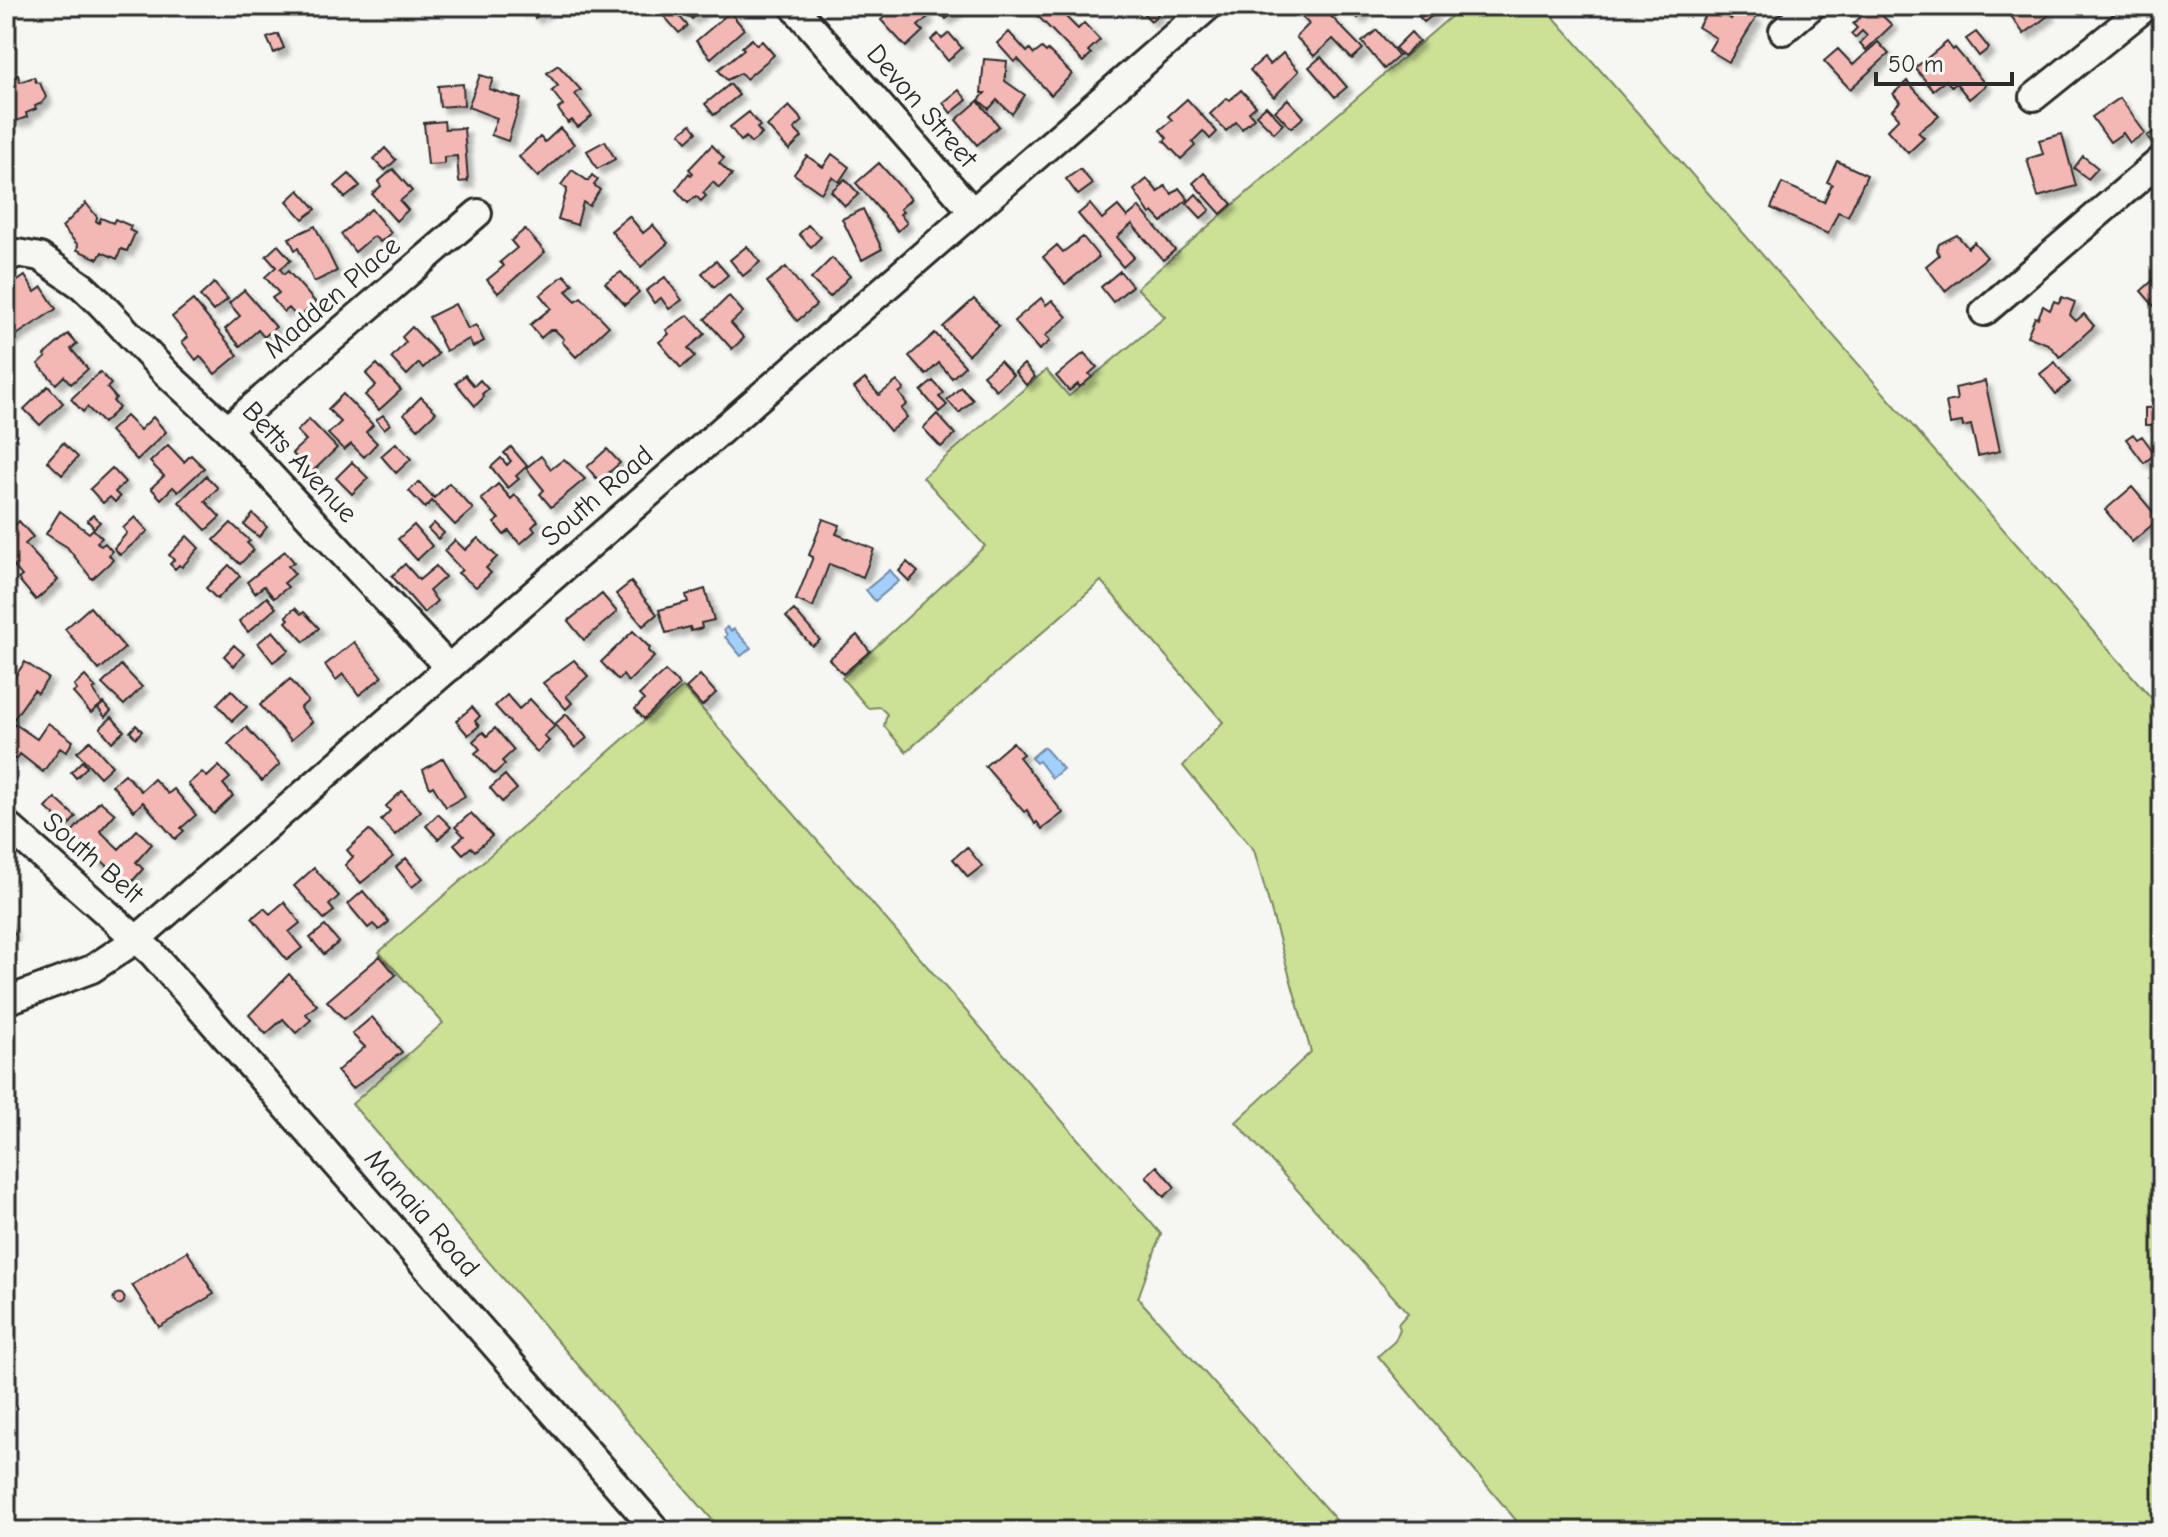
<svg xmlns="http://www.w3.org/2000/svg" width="2168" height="1537" font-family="'Comic Neue',sans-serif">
<defs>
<filter id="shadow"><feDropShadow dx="5.5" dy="5.5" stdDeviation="2" flood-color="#0004"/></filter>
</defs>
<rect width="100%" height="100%" fill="#f6f6f2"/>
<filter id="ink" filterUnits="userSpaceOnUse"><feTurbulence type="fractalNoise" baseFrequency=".0125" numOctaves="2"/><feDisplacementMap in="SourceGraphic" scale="16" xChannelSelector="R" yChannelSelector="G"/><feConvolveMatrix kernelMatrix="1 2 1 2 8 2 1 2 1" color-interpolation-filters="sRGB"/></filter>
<g filter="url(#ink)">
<!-- green -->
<path fill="#cae196" stroke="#7a8660" stroke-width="2" d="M1463 6H1544L2162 710V1531H1525L1378 1356 1395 1341 1400 1329 1398 1324 1408 1313 1236 1122 1311 1052 1254 850 1183 766 1223 722 1101 581 906 752 884 726 887 714 880 707 868 708 842 678 985 546 923 477 1046 370 1069 396 1165 317 1137 288Z
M683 687 1161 1234 1138 1298 1346 1531H722L352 1104 443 1023 379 952Z"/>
<!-- water -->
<path fill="#a2cffd" stroke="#728da9" stroke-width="2" d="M890 570 899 581 875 601 866 590Z
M727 627 731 631 734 629 751 648 741 656 725 637 727 635 724 630Z
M1044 747 1063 769 1052 778 1039 761 1036 763 1031 758Z"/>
<!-- building -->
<path fill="#f4b8b4" stroke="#2b2b2b" stroke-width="2" filter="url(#shadow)" d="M518 6H551L535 18 527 7 522 11Z
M670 6 688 26 679 33 661 13Z
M680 6H706L692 19Z
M897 6H919L928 17 918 26 923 31 906 47 881 20Z
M936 6H961L946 19Z
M1028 6H1055L1078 29 1084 23 1100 40 1088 51 1091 54 1083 62Z
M1301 6H1321L1363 49 1352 59 1333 39 1314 56 1296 37 1309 24 1296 11Z
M1348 6H1371L1358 18Z
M1410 6H1427L1434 14 1424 22Z
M1711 6 1731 19 1738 7 1756 18 1729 62 1709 50 1716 38 1698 27Z
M1872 6 1892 25 1866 50 1860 43 1867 36 1862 31 1855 38 1851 34 1857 28 1853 24Z
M2004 6H2043L2049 15 2024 34Z
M1150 7 1158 14 1151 21 1144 14Z
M730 12 744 29 711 58 696 41Z
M1377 30 1399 56 1384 69 1362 42Z
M1009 32 1027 52 1030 49 1034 54 1042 48 1046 52 1048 50 1072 74 1051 95 1018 59 1014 62 997 43Z
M1411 32 1419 41 1403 56 1395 48Z
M1976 32 1989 48 1979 56 1966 39Z
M949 33 962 48 948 61 931 40 938 34 942 39Z
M278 34 284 48 274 53 267 38Z
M752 39 757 45 762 41 774 55 746 79 741 73 727 80 718 70 744 49 742 47Z
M1878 42 1889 54 1850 89 1824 61 1838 49 1853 65Z
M1947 42 1953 50 1955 48 1986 85 1969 99 1956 83 1952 87 1946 80 1933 90 1915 68Z
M1283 53 1299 71 1274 97 1250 70 1264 58 1270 65Z
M1321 57 1347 87 1335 97 1309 67Z
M984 59 1007 61 1005 81 1025 95 1012 114 997 100 989 109 979 100 985 93H981Z
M2162 62V82H2161L2152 70Z
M558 65 581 90 575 94 592 116 578 127 572 120 568 123 558 109 563 105 552 91 558 86 547 73Z
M18 75 20 82 34 77 36 82 40 83 46 97 42 103 35 106 36 109 26 113 27 117 16 121 14 117 6 120V79Z
M480 75 493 79 489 89 521 99 508 141 491 135 497 118 468 107Z
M1907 81 1939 116 1918 132 1924 138 1908 153 1887 130 1899 118 1892 110 1900 102 1893 94Z
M463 84 464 105 440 107 438 86Z
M730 84 739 95 714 115 705 104Z
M959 90 967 100 951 113 943 103Z
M1241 90 1256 106 1249 112 1254 118 1242 129 1236 122 1226 131 1210 114 1227 98 1230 100Z
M2120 98 2145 133 2130 143 2123 133 2110 142 2092 117Z
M1187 99 1217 132 1210 139 1203 131 1192 142 1195 146 1181 159 1164 141 1167 138 1160 130 1172 120 1168 116Z
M1288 99 1304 117 1291 128 1275 111Z
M978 101 999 126 977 145 956 120Z
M789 106 803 121 794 129 802 137 789 150 767 126Z
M1266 106 1283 124 1274 133 1256 115Z
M749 112 760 126 757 128 762 134 751 143 746 137 741 141 730 127Z
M444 121 445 129 464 128 468 181 459 182 457 156 444 157V164L428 165 424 123Z
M691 124 697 132 687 141 680 133Z
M2162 127V144L2155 148 2147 136Z
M560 128 574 144 538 177 519 157 540 137 545 142Z
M2062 134 2076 186 2038 197 2027 159 2043 154 2039 140Z
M605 141 615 159 597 169 587 151Z
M712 145 724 158 719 163 732 175 719 188 713 182 703 193 706 196 701 201 696 196 688 203 676 190 689 173 691 175 693 173 689 169Z
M385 148 396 160 385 170 374 159Z
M832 154 849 167 839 182 832 177 821 193 794 174 807 156 823 167Z
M2083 156 2098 168 2088 179 2074 168Z
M1837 161 1867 175 1848 216 1838 212 1828 234 1771 208 1782 183 1824 202 1832 184 1827 182Z
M879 163 911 199 900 209 903 212 900 214 907 223 898 231 856 183Z
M393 169 412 191 400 201 408 210 396 221 372 194 381 186 378 182Z
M1080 169 1093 184 1078 195 1066 179Z
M572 170 588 181 592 175 598 180 594 185 600 190 589 206 583 202 577 225 558 219 567 189 561 185Z
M1204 173 1232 204 1221 214 1193 183Z
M349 174 360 186 345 198 335 186Z
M845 179 859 194 845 206 831 191Z
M1147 179 1158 192 1165 186 1172 194 1179 188 1188 199 1162 222 1153 212 1150 214 1134 190Z
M299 190 316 209 303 219 287 201Z
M1196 194 1210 210 1201 218 1187 203Z
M86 203 97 217 96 221 99 223 101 218 113 223 115 219 131 226 129 230 135 233 127 251 121 249 117 259 102 252 98 259 77 250 78 245 62 227Z
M1090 204 1102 219 1118 206 1127 217 1139 207 1175 250 1163 260 1132 224 1117 237 1134 257 1123 267 1078 214Z
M371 209 391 233 380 242 374 236 355 252 341 234Z
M863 209 882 249 862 260 842 219Z
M629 216 643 233 653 225 668 243 641 267 611 231Z
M808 225 821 237 811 247 799 234Z
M2162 225V250L2159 251 2153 228Z
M315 226 337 271 314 282 298 248 295 250 289 238Z
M525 229 545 252 498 293 487 280 504 266 500 262 517 248 511 241Z
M1957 235 1968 248 1974 242 1987 257 1945 291 1926 266 1939 255 1937 250 1939 244Z
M1083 237 1099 257 1065 284 1043 257 1057 245 1063 252Z
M278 245 291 260 280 269 284 274 288 271 316 303 298 318 289 308 284 312 272 298 279 293 265 277 276 267 266 256Z
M747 246 760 262 743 276 730 260Z
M832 258 850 276 830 297 811 279Z
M716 261 728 275 714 287 702 273Z
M786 267 816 305 797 321 767 282Z
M1120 271 1132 286 1113 302 1101 287Z
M621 272 639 292 625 305 605 283Z
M2162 272V300L2154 306 2141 291Z
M564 275 573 284 566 291 576 301 581 297 609 326 576 357 562 342 564 339 555 330H550L541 338 530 325 551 308 540 295Z
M25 276 35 292 42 287 56 309 6 342V311L14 305 6 289Z
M665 277 682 300 669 309 661 298 654 303 646 291Z
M214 283 228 299 213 311 200 296Z
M244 290 276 327 264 337 258 330 240 346 225 329 240 316 229 303Z
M729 296 743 312 731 323 744 338 732 349 705 319Z
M2062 297 2075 302 2070 315 2076 321 2084 314 2094 326 2060 357 2048 344 2027 336 2035 317 2038 318 2043 306 2050 310 2054 301 2059 303Z
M1041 298 1046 305 1052 300 1067 317 1045 336 1050 341 1039 350 1014 321Z
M974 299 999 326 968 355 943 327Z
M193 300 238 355 215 374 200 356 196 360 182 342 188 337 172 317Z
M455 304 468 329 476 325 484 341 473 347 469 339 446 351 429 317Z
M688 315 705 334 688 348 695 356 681 368 659 342 669 334 666 330Z
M412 327 438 354 423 368 419 363 407 375 391 358 406 342 402 337Z
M935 333 965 366 952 378 939 363 926 375 909 356Z
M68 334 77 344 71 349 88 369 71 384 64 376 56 384 38 364 46 357 44 355Z
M1084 353 1097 367 1089 374 1092 377 1080 387 1078 384 1069 391 1056 376Z
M1000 361 1013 375 996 390 983 375Z
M2055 362 2070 382 2056 394 2040 374Z
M377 364 401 390 379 410 365 395 376 385 366 374Z
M1024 364 1035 377 1026 385 1015 372Z
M100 372 111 384 107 388 116 398 113 401 119 408 103 423 87 407 83 412 71 399Z
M465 375 474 386 480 380 488 389 482 394 484 397 475 406 456 383Z
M865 379 879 395 897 381 904 389 899 393 907 404 901 409 907 417 890 431 854 388Z
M933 381 944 393 939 397 947 405 939 412 921 391Z
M1985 381 2000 451 1978 456 1971 425 1963 427 1962 422 1950 424 1946 402 1957 400 1955 388Z
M48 386 63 403 40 425 24 409Z
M961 387 973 400 959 413 947 400Z
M343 394 373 425 366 432 377 443 364 457 351 444 344 450 328 434 341 422 328 409Z
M421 397 436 412 418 429 404 414Z
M2162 407V425H2145V408Z
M937 414 955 434 941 447 923 428Z
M383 415 390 424 384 429 376 420Z
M126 416 140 430 153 417 166 432 137 460 110 431Z
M309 419 337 448 311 473 292 453 306 440 297 431Z
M2133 434 2137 439 2142 436 2155 454 2144 463 2126 439Z
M63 443 78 457 62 475 47 461Z
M396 443 411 459 396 473 381 456Z
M168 445 184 462 191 455 204 468 178 492 173 487 161 499 151 488 164 476 150 462Z
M511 447 527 466 516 476 519 479 508 488 491 467 501 458 507 465 511 461 504 453Z
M607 449 620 463 599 481 587 467Z
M541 456 551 469 564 459 585 479 551 507 540 494 544 490 526 468Z
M352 462 368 478 352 494 336 478Z
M112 468 125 482 115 492 120 497 115 502 110 497 103 503 90 489Z
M206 476 218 488 205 501 220 517 206 530 179 502Z
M419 482 434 498 449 483 473 509 455 525 432 501 425 508 409 491Z
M498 484 511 499 515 495 538 521 532 527 535 531 520 544 509 531 504 535 494 523 499 519 481 499Z
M2132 487 2159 519 2132 542 2105 510Z
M60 511 89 533 93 529 102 538 97 542 101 546 105 543 112 551 109 555 113 560 92 579 67 547 46 534Z
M253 514 267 527 259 537 244 525Z
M93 515 100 522 94 528 87 520Z
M135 517 148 531 120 555 114 548 127 533 123 528Z
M823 519 840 525 836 534 874 549 863 577 829 564 813 607 796 600 813 557 809 555Z
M19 521 33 537 25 544 58 580 36 600 18 579 22 576 6 557V533Z
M231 523 250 541 247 543 254 550 240 564 214 540Z
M434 523 444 533 438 539 428 529Z
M414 525 432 546 417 560 398 539Z
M187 536 199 548 182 567 179 565 175 569 170 564 174 560 169 555Z
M478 538 497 557 486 568 491 573 476 587 458 573 462 570 444 551 455 540 465 550Z
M285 551 294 562 288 566 295 574 284 583 288 587 274 598 264 586 255 593 247 582Z
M907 562 918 572 909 581 899 571Z
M405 564 419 580 436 566 445 577 429 591 437 601 424 613 392 576Z
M229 565 240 576 217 599 206 588Z
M631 582 657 614 643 626 616 594Z
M705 589 714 620 701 623 702 628 691 631 690 627 666 633 659 610 688 602 686 595Z
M602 594 617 612 584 640 568 621Z
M267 597 276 608 248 632 239 621Z
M90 607 125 648 99 670 65 629Z
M295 608 301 614 304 612 319 628 304 642 286 622 289 619 286 616Z
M794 610 820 640 812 646 786 617Z
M273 631 289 650 273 662 258 643Z
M633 631 650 648 648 651 654 657 628 682 623 675 618 680 601 662Z
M857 635 870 651 843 674 829 659Z
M354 642 382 677 359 695 343 674 336 680 325 665Z
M234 645 244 654 234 666 224 656Z
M574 660 588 676 566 696 572 703 566 709 543 683Z
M25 662 48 678 38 693 34 690 6 730V684L9 685Z
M121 665 142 687 124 705 102 684Z
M665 671 680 685 644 719 635 709 644 700 639 695Z
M700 675 716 693 702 706 686 688Z
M85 676 96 688 93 690 102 704 91 713 73 693 77 690 74 686Z
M290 679 308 701 300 708 312 722 291 740 260 705Z
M231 690 247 707 232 721 217 704Z
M507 695 519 709 530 699 555 726 544 736 549 741 537 752 495 706Z
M104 703 111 711 105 717 98 708Z
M472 707 480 716 475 721 479 726 468 735 456 721Z
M566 714 587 738 575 748 555 724Z
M112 717 124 731 112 742 100 728Z
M48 723 73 741 66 752 60 748 43 772 20 754 16 760 6 753V736L15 724 37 739Z
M136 725 142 731 136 738 130 732Z
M246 727 280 764 262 781 228 744Z
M495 728 514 750 502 761 505 764 494 774 475 753 480 749 473 741 483 732 487 736Z
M90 741 112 766 100 777 77 752Z
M1013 742 1023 754 1019 757 1063 813 1042 829 1037 822 1035 824 1027 810 1024 812 985 766Z
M443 758 465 796 446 807 433 786 430 788 423 770Z
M82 761 87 767 76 778 71 772Z
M219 766 230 778 223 784 233 796 214 814 188 784 202 772 207 777Z
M125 774 141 791 154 779 168 794 174 789 196 815 181 828 184 831 175 839 143 802 134 811 112 785Z
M505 775 517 789 502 802 490 788Z
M402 791 421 811 395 835 381 820 390 811 386 806Z
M55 798 76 817 67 827 46 808Z
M100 801 115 814 100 831 119 849 137 830 152 844 136 862 143 869 129 885 102 861 100 864 93 857 95 855 71 833Z
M471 813 492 836 475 851 471 847 463 854 454 844 464 836 455 827Z
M438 814 451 827 438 839 426 826Z
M369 830 393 857 361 883 345 865 353 857 347 850Z
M967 847 982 866 968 877 953 859Z
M406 858 423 878 412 887 396 867Z
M314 868 339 896 329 905 334 911 324 919 294 886Z
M363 891 389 922 379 930 373 924 368 928 348 904Z
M284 902 300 923 289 932 302 948 287 960 252 918 264 908 270 914Z
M6 917 14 934 6 939Z
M325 926 339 942 324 954 310 938Z
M380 956 396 975 344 1019 327 1001Z
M289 974 317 1005 306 1014 311 1020 296 1033 283 1019 266 1034 249 1015Z
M372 1017 402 1052 352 1089 337 1071 365 1047 352 1034Z
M1157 1166 1175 1187 1164 1197 1146 1176Z
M187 1251 214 1294 159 1327 132 1285Z
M113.5 1299a5.5 5.5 0 1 1 11 0a5.5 5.5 0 1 1-11 0Z"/>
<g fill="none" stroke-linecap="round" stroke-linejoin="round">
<!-- minor casing -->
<g stroke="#2b2b2b" stroke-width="32">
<path id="minor" d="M793 6 972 211
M1783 31 1812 6
M2034 97 2147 6
M6 259 17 253 40 257 82 286 100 303 166 373 227 429 449 668
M1984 312 2162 159
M227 429 478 213
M6 824 152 953 657 1531
M6 1001 92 969 137 939 1209 6"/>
</g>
<!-- minor -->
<use href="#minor" stroke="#f6f6f2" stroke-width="26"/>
</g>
</g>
<g text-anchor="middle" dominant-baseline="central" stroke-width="7" stroke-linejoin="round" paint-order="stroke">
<!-- street labels -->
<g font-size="28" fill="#2b2b2b" stroke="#f6f6f2">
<text transform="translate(922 106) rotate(49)">Devon Street</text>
<text transform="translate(332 297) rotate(-41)">Madden Place</text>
<text transform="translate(300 462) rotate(47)">Betts Avenue</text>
<text transform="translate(597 496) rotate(-41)">South Road</text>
<text transform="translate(93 858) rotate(41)">South Belt</text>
<text transform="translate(422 1213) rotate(49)">Manaia Road</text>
</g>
</g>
<!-- margin -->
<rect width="2168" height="1537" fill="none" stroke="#f6f6f2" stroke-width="32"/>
<rect x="16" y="16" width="2136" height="1505" fill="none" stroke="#2b2b2b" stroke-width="3" filter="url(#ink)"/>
<!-- scale -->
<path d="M1876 72v12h136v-12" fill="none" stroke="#2b2b2b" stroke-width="4"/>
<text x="1888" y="72" font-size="24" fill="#2b2b2b" stroke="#f6f6f2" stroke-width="6" paint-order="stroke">50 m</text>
</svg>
